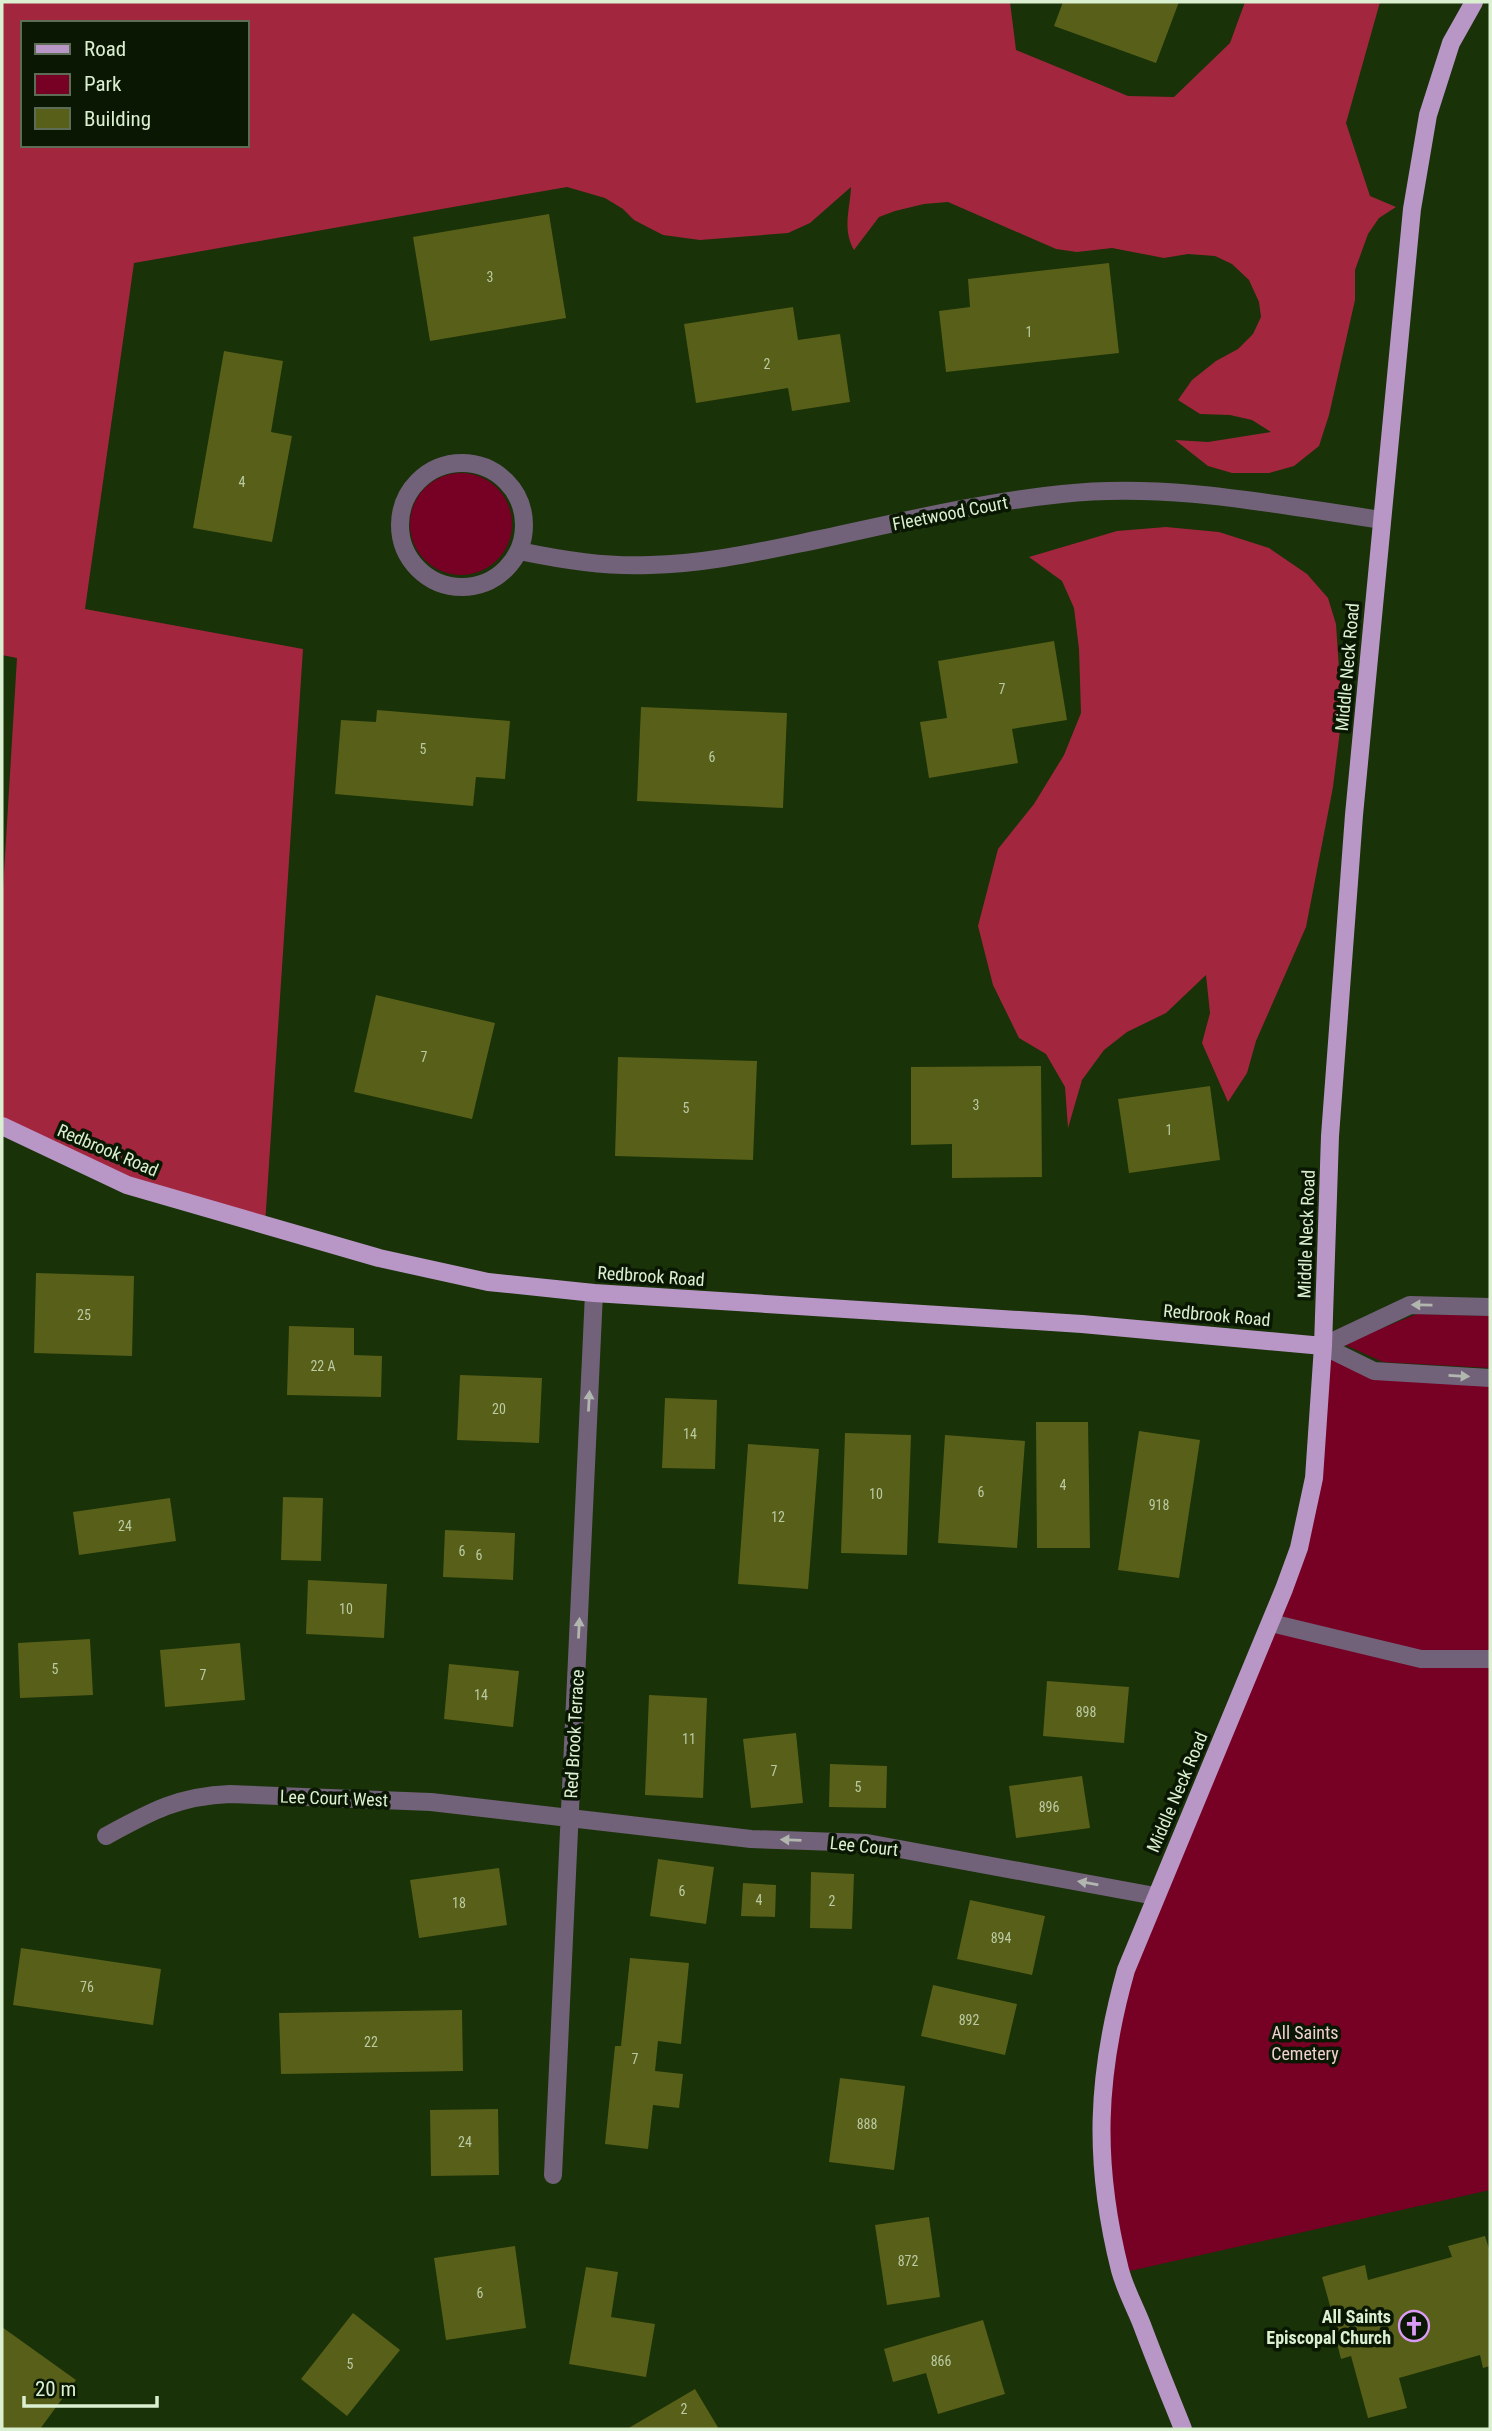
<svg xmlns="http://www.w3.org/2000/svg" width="1492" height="2431" font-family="'Roboto Condensed',sans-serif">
<rect width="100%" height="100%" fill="#193207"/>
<!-- green -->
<path fill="#770124" d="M410 524a51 51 0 1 1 102 0a51 51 0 1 1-102 0Z
M1417 1314 1490 1316V1368L1383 1362 1343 1344Z
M1321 1349 1373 1373 1490 1381V2190L1121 2273 1106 2108 1116 2043 1130 1980 1276 1625 1311 1478Z"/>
<!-- forest -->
<path fill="#a3263f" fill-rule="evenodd" d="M2 2H1010L1016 50 1128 96 1174 97 1230 43 1245 2H1380L1346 123 1370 196 1396 207 1379 218 1368 234 1355 270V300L1329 415 1319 446 1294 466 1269 473H1232L1208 466 1175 440 1208 442 1271 432 1252 420 1230 415 1200 414 1178 400 1192 380 1216 361 1238 349 1253 334 1261 317 1259 302 1249 280 1232 264 1215 256 1188 254 1164 258 1112 248 1077 252 1056 249 948 202 924 204 895 211 879 217 854 250C842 229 850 210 851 187L810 223 788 233 700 240 663 235 634 220 623 209 605 198 567 187 134 263 85 609 303 649 265 1225 127 1185 2 1126V906L17 658 2 655ZM23 23H247V145H23Z
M1166 527 1219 532 1269 548 1307 574 1328 598 1336 624 1342 714 1333 787 1306 927 1256 1041 1247 1073 1228 1102 1202 1043 1210 1013 1206 975 1166 1013 1127 1032 1104 1050 1082 1080 1068 1128 1065 1087 1046 1054 1019 1038 993 985 978 926 998 849 1034 804 1064 755 1081 713 1079 649 1074 608 1062 581 1029 557 1117 531Z"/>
<!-- building -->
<path fill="#585f19" d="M1063 2H1179L1156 63 1054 26Z
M549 214 566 318 430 341 413 237Z
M1109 263 1119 353 946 372 939 311 970 307 968 279Z
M793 307 798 340 840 334 850 402 792 411 788 388 696 403 684 324Z
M224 351 283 361 271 432 292 436 272 542 193 528Z
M1054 641 1067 720 1012 729 1018 763 929 778 920 722 947 718 938 661Z
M641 707 787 713 783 808 637 801Z
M377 710 510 721 505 779 476 777 473 806 335 794 341 720 376 722Z
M376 995 495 1023 472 1119 354 1092Z
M618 1057 757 1061 753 1160 615 1156Z
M1041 1066 1042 1177 952 1178V1144L911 1145V1067Z
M1210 1086 1220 1160 1129 1173 1118 1099Z
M36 1273 134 1276 132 1356 34 1353Z
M289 1326 354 1328V1355L382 1356 381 1397 287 1395Z
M460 1375 542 1378 539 1443 457 1440Z
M665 1398 717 1400 715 1469 662 1468Z
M1036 1422H1088L1090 1548H1037Z
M1139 1431 1200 1440 1179 1578 1118 1570Z
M845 1433 911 1435 907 1555 841 1553Z
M945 1435 1025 1441 1017 1548 938 1543Z
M748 1444 819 1449 808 1589 738 1584Z
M283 1497 323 1498 321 1561 281 1560Z
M170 1498 176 1541 79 1555 73 1512Z
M445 1530 515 1533 513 1580 443 1577Z
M308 1580 387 1584 384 1638 306 1634Z
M90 1639 93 1695 20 1698 18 1643Z
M240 1643 245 1700 165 1707 160 1650Z
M449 1664 519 1671 513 1727 444 1719Z
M1047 1681 1129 1687 1124 1743 1043 1736Z
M649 1695 707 1698 703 1798 645 1795Z
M796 1733 803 1803 751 1808 743 1739Z
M830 1764 887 1766 886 1808 829 1807Z
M1082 1776 1090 1828 1016 1838 1009 1786Z
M658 1859 714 1867 706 1924 650 1916Z
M499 1868 507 1925 419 1938 410 1880Z
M811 1872 854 1874 852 1929 810 1928Z
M743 1883 776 1885 775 1917 741 1916Z
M970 1900 1045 1916 1032 1975 957 1959Z
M21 1948 161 1969 153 2025 13 2005Z
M630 1958 689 1963 681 2044 658 2041 655 2071 683 2074 679 2108 653 2105 648 2149 605 2144 615 2046H621Z
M933 1985 1017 2004 1005 2055 921 2036Z
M462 2010 463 2071 281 2074 279 2013Z
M840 2078 905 2086 894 2170 829 2162Z
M498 2109 499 2175 431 2176 430 2110Z
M929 2217 940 2297 887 2305 875 2225Z
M1485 2236 1490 2252V2366L1483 2368 1480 2355 1399 2378 1407 2408 1368 2418 1351 2356 1341 2359 1333 2327 1342 2325 1340 2318 1334 2320 1322 2277 1365 2265 1368 2280 1452 2257 1448 2246Z
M515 2246 526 2328 446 2340 434 2258Z
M586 2267 618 2272 611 2317 655 2324 646 2377 569 2364Z
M353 2313 400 2350 347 2416 301 2379Z
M983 2320 1005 2394 938 2414 926 2373 893 2382 884 2349Z
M2 2327 76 2380 40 2429H2Z
M695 2389 719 2429H627Z"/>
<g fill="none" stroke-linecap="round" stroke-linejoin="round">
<!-- minor -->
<path stroke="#716179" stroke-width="18" d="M400 525a62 62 0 1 1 124 0a62 62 0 1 1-124 0Z
M519 551C563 560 606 567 650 565 700 564 749 554 797 544 884 526 973 503 1062 494 1169 482 1276 505 1382 520
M1323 1346 1410 1305 1490 1307
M1323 1346 1374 1371 1490 1378
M1271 1623 1421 1659H1490
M106 1836C150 1812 178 1796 230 1794L431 1802 751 1839 867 1843 1155 1896
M553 2175 594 1293"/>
<!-- major -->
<path stroke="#b897c7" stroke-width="18" d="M2 1126 127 1185 379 1258 488 1282 594 1293 1082 1324 1323 1346
M1183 2429C1169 2394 1155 2360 1142 2325 1135 2307 1125 2289 1120 2270 1093 2163 1096 2076 1126 1970L1284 1589 1299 1548 1314 1478 1323 1346 1330 1136 1354 815 1412 209 1428 115 1451 43 1474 2"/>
</g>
<!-- one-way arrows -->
<defs><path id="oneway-solid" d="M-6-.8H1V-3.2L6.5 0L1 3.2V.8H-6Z" transform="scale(1.75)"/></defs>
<g fill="#b1b6ae">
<use href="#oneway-solid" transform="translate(1422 1305) rotate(-179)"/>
<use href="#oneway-solid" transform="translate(1459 1376) rotate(3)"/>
<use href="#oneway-solid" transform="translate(589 1401) rotate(-87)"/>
<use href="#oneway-solid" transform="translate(579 1628) rotate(-87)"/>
<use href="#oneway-solid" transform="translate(791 1840) rotate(-178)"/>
<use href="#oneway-solid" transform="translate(1088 1883) rotate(-170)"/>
</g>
<!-- icons -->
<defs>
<g id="church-ring" transform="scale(1.575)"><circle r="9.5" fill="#091703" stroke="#da9af6" stroke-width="1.5"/><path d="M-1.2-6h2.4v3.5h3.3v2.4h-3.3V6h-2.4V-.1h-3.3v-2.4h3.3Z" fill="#da9af6"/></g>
</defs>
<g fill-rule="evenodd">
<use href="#church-ring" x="1414" y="2326"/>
</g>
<g text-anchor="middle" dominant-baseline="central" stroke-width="7" stroke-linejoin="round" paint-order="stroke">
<!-- number labels -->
<g font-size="14" fill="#bacba3">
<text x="490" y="277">3</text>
<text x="1029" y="332">1</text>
<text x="767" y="364">2</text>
<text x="242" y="482">4</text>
<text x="1002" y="689">7</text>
<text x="423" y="749">5</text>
<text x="712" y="757">6</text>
<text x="424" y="1057">7</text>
<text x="976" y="1105">3</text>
<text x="686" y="1108">5</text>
<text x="1169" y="1130">1</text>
<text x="84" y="1315">25</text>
<text x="323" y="1366">22 A</text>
<text x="499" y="1409">20</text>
<text x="690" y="1434">14</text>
<text x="1063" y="1485">4</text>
<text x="981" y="1492">6</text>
<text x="876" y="1494">10</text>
<text x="1159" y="1505">918</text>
<text x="778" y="1517">12</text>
<text x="125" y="1526">24</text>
<text x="462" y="1551">6</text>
<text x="479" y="1555">6</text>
<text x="346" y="1609">10</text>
<text x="55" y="1669">5</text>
<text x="203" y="1675">7</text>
<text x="481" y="1695">14</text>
<text x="1086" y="1712">898</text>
<text x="689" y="1739">11</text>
<text x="774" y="1771">7</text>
<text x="858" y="1787">5</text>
<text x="1049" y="1807">896</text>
<text x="682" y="1891">6</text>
<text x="759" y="1900">4</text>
<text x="832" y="1901">2</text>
<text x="459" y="1903">18</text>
<text x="1001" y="1938">894</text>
<text x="87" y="1987">76</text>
<text x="969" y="2020">892</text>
<text x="371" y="2042">22</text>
<text x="635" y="2059">7</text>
<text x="867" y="2124">888</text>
<text x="465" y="2142">24</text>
<text x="908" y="2261">872</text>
<text x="480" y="2293">6</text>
<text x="941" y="2361">866</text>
<text x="350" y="2364">5</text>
<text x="684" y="2409">2</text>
</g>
<!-- street labels -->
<g font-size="18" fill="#dbefd1" stroke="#091703">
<text transform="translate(950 513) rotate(-11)">Fleetwood Court</text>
<text transform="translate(1347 667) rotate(-85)">Middle Neck Road</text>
<text transform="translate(108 1150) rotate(23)">Redbrook Road</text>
<text transform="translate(1306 1234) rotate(-88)">Middle Neck Road</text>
<text transform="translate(651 1276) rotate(4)">Redbrook Road</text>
<text transform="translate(1217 1315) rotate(5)">Redbrook Road</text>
<text transform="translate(574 1734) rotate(-87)">Red Brook Terrace</text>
<text transform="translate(1177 1792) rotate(-67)">Middle Neck Road</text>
<text transform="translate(334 1798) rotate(2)">Lee Court West</text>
<text transform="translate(864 1846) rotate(6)">Lee Court</text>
</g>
<!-- park labels -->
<g font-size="18" fill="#f1d0d1" stroke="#091703">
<text x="1305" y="2032">All Saints<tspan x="1305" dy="21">Cemetery</tspan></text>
</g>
<!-- poi labels -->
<g font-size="18" font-weight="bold" fill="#dbefd1" stroke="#091703" text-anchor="end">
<text x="1391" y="2316">All Saints<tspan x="1391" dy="21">Episcopal Church</tspan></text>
</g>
</g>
<!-- border -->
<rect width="1492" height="2431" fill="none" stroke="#dbefd1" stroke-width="7"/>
<!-- legend -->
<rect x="21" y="21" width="228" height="126" fill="#091703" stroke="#5d6d55" stroke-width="2"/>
<rect x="35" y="44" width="35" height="10" fill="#b897c7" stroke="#5d6d55" stroke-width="2"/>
<text x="84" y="56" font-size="21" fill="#dbefd1">Road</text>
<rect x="35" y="74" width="35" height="21" fill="#770124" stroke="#5d6d55" stroke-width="2"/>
<text x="84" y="91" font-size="21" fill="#dbefd1">Park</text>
<rect x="35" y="108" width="35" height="21" fill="#585f19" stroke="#5d6d55" stroke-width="2"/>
<text x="84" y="126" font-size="21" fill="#dbefd1">Building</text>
<!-- scale -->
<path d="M24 2396v10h133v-10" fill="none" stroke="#dbefd1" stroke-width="3.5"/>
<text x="35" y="2396" font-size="21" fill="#dbefd1" stroke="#091703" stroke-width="5" paint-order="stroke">20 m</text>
</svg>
